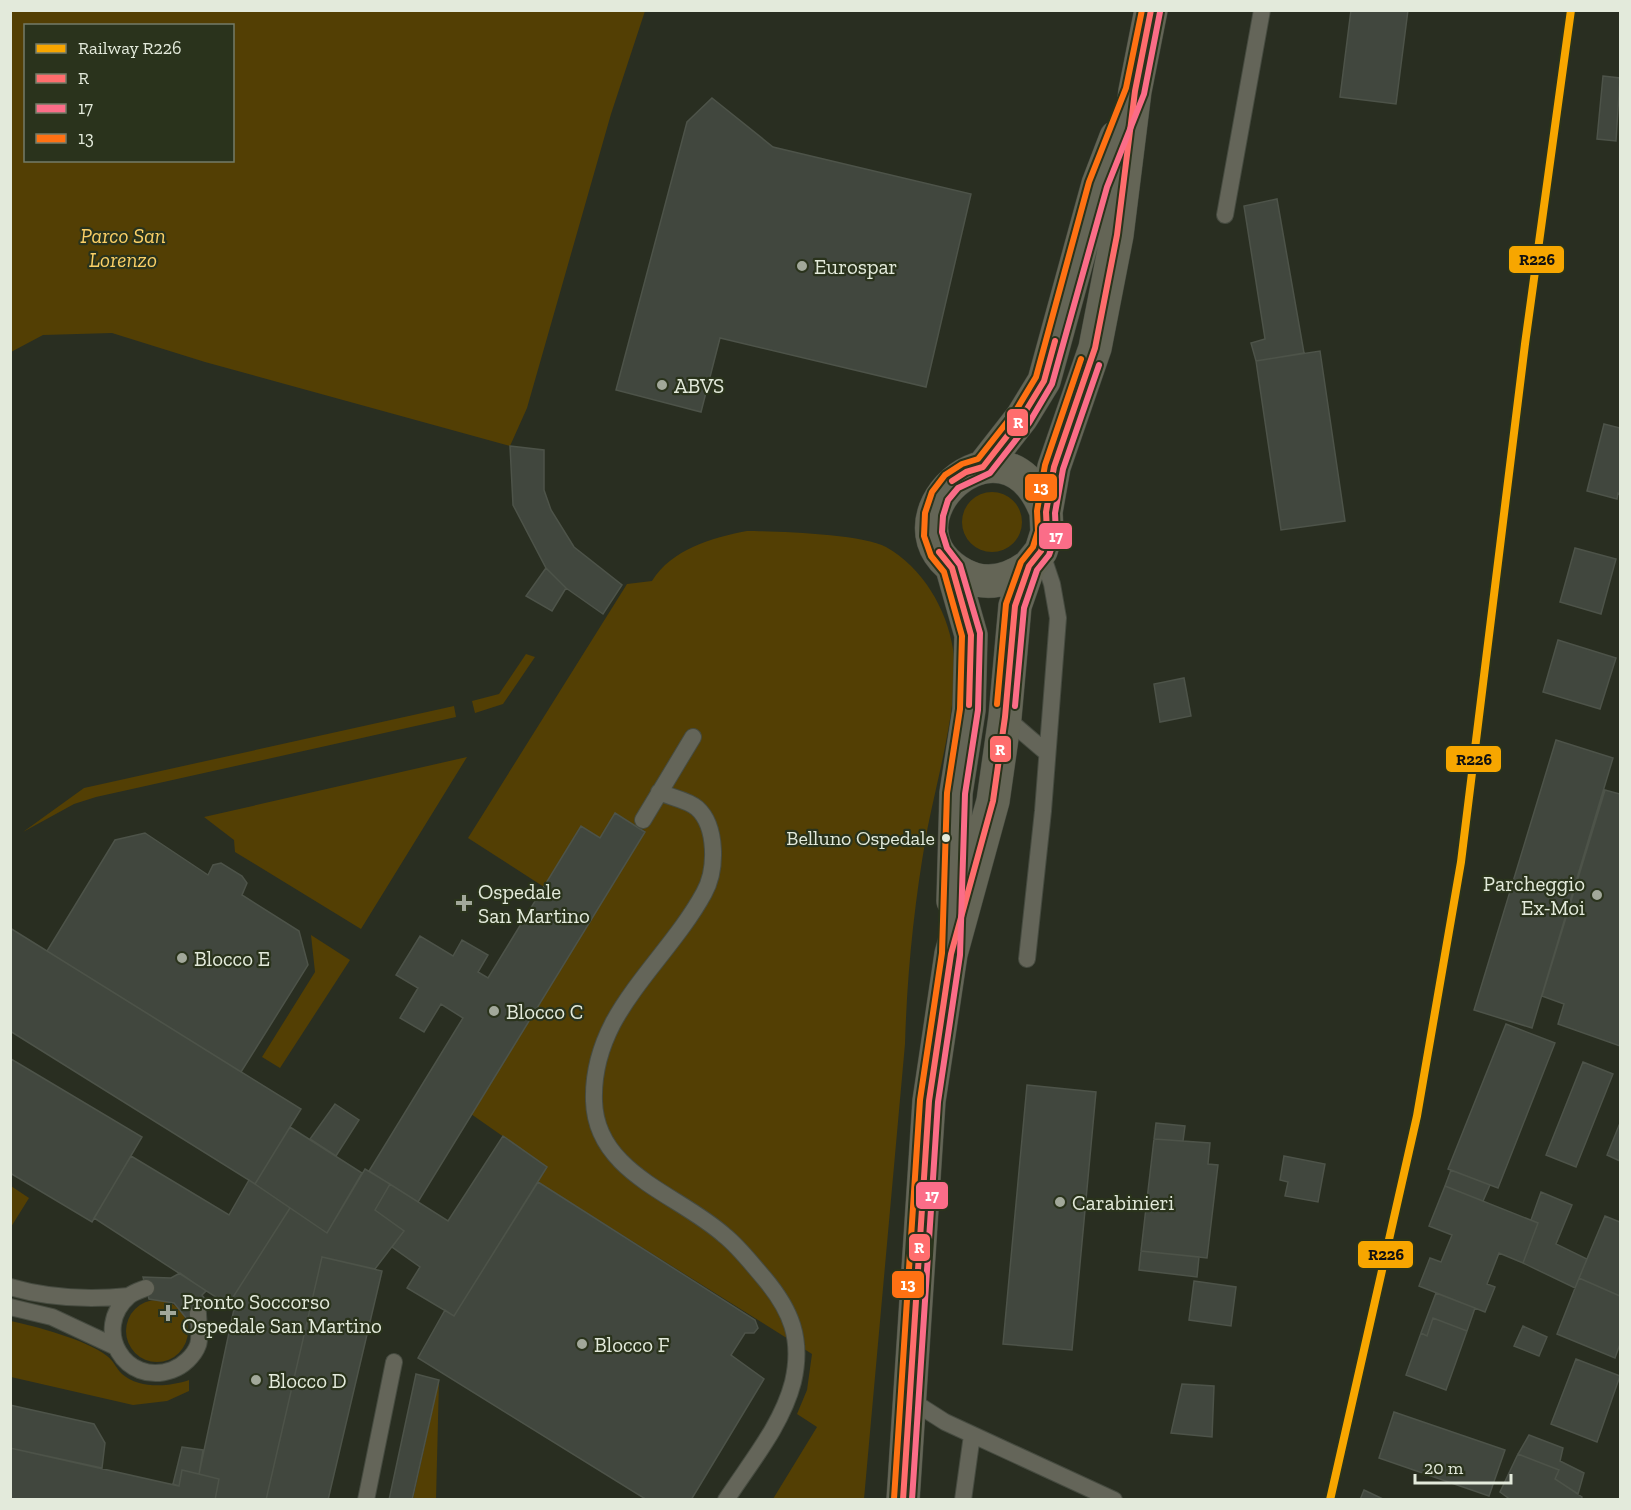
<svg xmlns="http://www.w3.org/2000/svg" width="1631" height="1510" font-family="'Zilla Slab',serif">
<rect width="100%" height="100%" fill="#292e21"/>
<!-- green -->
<path fill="#533f04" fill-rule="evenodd" d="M11 11H645L611 114 527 408 510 446 205 362 112 333 43 335 11 352ZM26 26H232V160H26Z
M962 522a30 30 0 1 1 60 0a30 30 0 1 1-60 0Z
M747 531C776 531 863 534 886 547 922 567 947 609 953 649 961 700 935 785 926 837 914 905 907 975 905 1044L864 1499H773L817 1427 797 1414 807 1390 812 1354 538 1182 547 1167 471 1114 645 831 615 813 600 838 544 887 468 838 627 584 652 581C672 549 711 538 747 531Z
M526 654 535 657 503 704 475 713 472 701 499 694Z
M454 706 456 717 96 797 74 804 23 832 84 788Z
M467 757 361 929 235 852 234 840 204 817Z
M311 935 350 960 280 1068 262 1057 315 972Z
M11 1186 29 1198 11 1227Z
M126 1331a31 31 0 1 1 62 0a31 31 0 1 1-62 0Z
M11 1321C37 1327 85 1339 107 1356 113 1360 116 1368 122 1374 139 1389 169 1387 189 1380V1391L167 1401 133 1405 11 1377Z
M439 1380 436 1499H413Z"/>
<!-- building -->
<path fill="#41473e" stroke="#4d5349" stroke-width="1.5" d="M1351 10H1408L1396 104 1340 97Z
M1603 76 1620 78 1616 141 1597 139Z
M712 98 773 147 971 194 926 387 720 338 701 412 616 390 687 122Z
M1277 199 1304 353 1256 361 1251 343 1265 339 1244 206Z
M1320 351 1345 521 1281 530 1256 361Z
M1604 424 1620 428V494L1618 493 1617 499 1587 491Z
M510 446 544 450V490L551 510 574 547 622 585 603 614 566 588 546 568 513 505Z
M1575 548 1616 559 1601 614 1560 602Z
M546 568 566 588 552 611 526 596Z
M1558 640 1616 658 1600 709 1543 692Z
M1184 678 1191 716 1160 722 1154 684Z
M1556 740 1613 758 1532 1028 1474 1010Z
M1605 790 1620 794V1046L1558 1024 1564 1004 1542 996Z
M615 813 645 832 418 1202 369 1171 463 1018 441 1004 424 1032 400 1018 418 988 396 975 420 936 453 956 462 940 488 955 478 972 488 978 581 826 600 838Z
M145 833 208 875 213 865 221 863 242 876 247 883 242 895 299 931 308 965 241 1072 47 951 115 840Z
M10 928 301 1109 255 1184 10 1031Z
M1506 1024 1555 1043 1498 1188 1448 1169Z
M11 1059 142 1137 92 1222 10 1173Z
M1583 1062 1613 1074 1576 1167 1546 1155Z
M1027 1085 1096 1092 1072 1350 1003 1344Z
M335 1104 359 1120 336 1156 310 1139Z
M1156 1123 1185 1126 1183 1141 1154 1139Z
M1620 1123V1161L1607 1155Z
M290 1127 362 1173 327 1233 255 1184Z
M503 1136 547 1167 454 1316 407 1288 420 1267 392 1247 404 1231 375 1210 390 1184 448 1221Z
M1154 1139 1210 1143 1208 1164 1218 1165 1207 1258 1141 1251Z
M131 1156 229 1215 249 1180 290 1208 228 1305 94 1218Z
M1284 1156 1325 1164 1318 1202 1285 1196 1288 1182 1280 1180Z
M365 1169 390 1184 375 1210 404 1231 375 1269 322 1257 266 1500H215L219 1479 199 1474 234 1309 228 1305 290 1208 327 1233Z
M1451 1170 1490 1185 1483 1201 1445 1186Z
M538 1182 755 1320 758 1328 754 1333H745L731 1355 764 1379 691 1500H647L418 1358 445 1310 454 1316Z
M1445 1186 1538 1223 1523 1263 1499 1253 1487 1284 1495 1287 1485 1312 1419 1286 1430 1258 1441 1262 1452 1235 1429 1226Z
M1541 1192 1572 1205 1556 1244 1587 1259 1575 1288 1523 1263 1538 1223 1531 1220Z
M1605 1216 1620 1222V1296L1579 1278Z
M1141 1251 1199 1257 1197 1277 1139 1270Z
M322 1257 382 1271 328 1500H266Z
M180 1273 206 1291 202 1295 210 1306 187 1319 174 1303 149 1299 143 1277 171 1278Z
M1579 1278 1620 1296V1344L1615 1358 1557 1334Z
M1194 1281 1236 1287 1231 1326 1189 1320Z
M1436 1293 1475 1308 1467 1331 1433 1318 1427 1336 1421 1333Z
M1433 1318 1467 1331 1446 1390 1406 1375 1421 1333 1427 1336Z
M1523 1326 1547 1337 1539 1356 1514 1346Z
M1576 1359 1620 1376 1597 1442 1551 1424Z
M416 1374 439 1380 412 1500H389Z
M1182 1384 1214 1386 1212 1437 1171 1433Z
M10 1405 94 1424 105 1443 102 1468 10 1448Z
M1394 1412 1505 1450 1489 1496 1379 1458Z
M1529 1435 1563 1448 1560 1461 1584 1473 1578 1494 1555 1479 1559 1470 1518 1454Z
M182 1447 203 1450 199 1474 182 1470 179 1486 173 1484Z
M10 1448 179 1486 182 1470 219 1479 215 1500H10Z
M1518 1454 1559 1470 1555 1479 1582 1497 1581 1500H1511L1500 1492Z
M1364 1490 1385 1500H1360Z"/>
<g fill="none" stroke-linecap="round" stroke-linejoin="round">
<!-- service casing -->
<g stroke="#464b40" stroke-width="18">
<path id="service" d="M1225 215 1262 10
M1005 717 1047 753
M659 792C670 797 688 800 697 808 717 826 717 870 704 893 679 939 638 977 613 1023 600 1048 593 1072 594 1101 596 1173 678 1194 724 1235 739 1247 751 1263 764 1278 791 1310 803 1339 793 1382 782 1425 750 1463 726 1500
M643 820 693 737
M1027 959 1043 811 1058 618 1052 584 1041 551
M10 1287C48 1298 90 1300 129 1296
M146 1288C141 1290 134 1292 129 1296 91 1329 125 1387 172 1370 183 1366 194 1356 198 1345 201 1337 198 1322 198 1313
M10 1307 52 1317 114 1346
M909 1399 945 1422 1114 1500
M366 1500 394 1362
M963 1500 972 1435"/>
</g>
<!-- primary casing -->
<g stroke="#464b40" stroke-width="34">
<path id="primary" d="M983 467 1022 417 1044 381 1098 184 1116 137
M1029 566C1010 580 987 587 964 575 871 525 1003 399 1046 512
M952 568 971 635 969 710 956 793 953 901
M903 1500 929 1101 951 954 993 801 1005 717 1015 606 1029 566 1041 551 1047 532 1046 512 1054 467 1095 348 1117 235 1135 91 1151 10"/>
</g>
<!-- service -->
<use href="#service" stroke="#646559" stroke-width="16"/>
<!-- primary -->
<use href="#primary" stroke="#646556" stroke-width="33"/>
<!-- bus-1 casing -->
<g stroke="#2a331c" stroke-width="10">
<path id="bus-1" d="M952 481 966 472 983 467 1022 417 1044 381 1055 341
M939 552 952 568 971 635 969 705
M903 1500 929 1101 951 954 993 801 1005 717 1015 606 1029 566 1041 551 1047 532 1046 512 1054 467 1095 348 1117 235 1135 91 1151 10"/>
</g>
<!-- bus-2 casing -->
<g stroke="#2a331c" stroke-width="10">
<path id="bus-2" d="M1015 706 1024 608 1037 570 1049 555 1056 535 1055 513 1063 469 1099 365
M912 1500 938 1102 960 955 965 794 978 710 980 633 960 565 947 548 942 532 943 516 948 500 958 488 990 473 1029 423 1052 384 1107 187 1144 94 1160 12"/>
</g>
<!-- bus-3 casing -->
<g stroke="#2a331c" stroke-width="10">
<path id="bus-3" d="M997 704 1006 604 1021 562 1033 547 1038 531 1037 511 1045 465 1081 359
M894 1499 920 1100 942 953 947 793 960 709 962 636 944 572 931 556 924 536 925 513 932 492 945 475 962 464 978 459 1015 412 1036 377 1089 182 1126 88 1142 10"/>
</g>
<!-- bus-1 -->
<use href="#bus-1" stroke="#ff6d6d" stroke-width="6"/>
<!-- bus-2 -->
<use href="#bus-2" stroke="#fb6d88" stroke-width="6"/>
<!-- bus-3 -->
<use href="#bus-3" stroke="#ff7113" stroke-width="6"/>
<!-- rail-1 casing -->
<g stroke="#2a331c" stroke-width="12">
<path id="rail-1" d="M1330 1500 1417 1116 1461 862 1525 344 1571 10"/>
</g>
<!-- rail-1 -->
<use href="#rail-1" stroke="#f7a600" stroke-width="8"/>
</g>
<!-- markers -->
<g fill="#a2a89a" stroke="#2a331c" stroke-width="2">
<circle cx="802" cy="266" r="6"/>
<circle cx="662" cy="385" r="6"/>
<circle cx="1597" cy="895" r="6"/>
<path d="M461 894h6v6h6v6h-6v6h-6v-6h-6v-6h6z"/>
<circle cx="182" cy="958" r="6"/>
<circle cx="494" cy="1011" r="6"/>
<circle cx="1060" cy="1202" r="6"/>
<path d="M165 1304h6v6h6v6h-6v6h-6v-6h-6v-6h6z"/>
<circle cx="582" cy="1344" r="6"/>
<circle cx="256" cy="1380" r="6"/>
</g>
<circle fill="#e3eadb" stroke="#2a331c" stroke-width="2" cx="946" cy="838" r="5"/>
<g text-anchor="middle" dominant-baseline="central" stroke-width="4.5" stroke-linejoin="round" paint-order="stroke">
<!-- bus labels -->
<g font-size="20" fill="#e3eadb" stroke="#2a331c" text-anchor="end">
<text x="935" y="838">Belluno Ospedale</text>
</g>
<!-- park labels -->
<g font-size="21" font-style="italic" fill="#fbd066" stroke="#2a331c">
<text x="123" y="235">Parco San<tspan x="123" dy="24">Lorenzo</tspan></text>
</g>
<!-- poi labels -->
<g font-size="21" fill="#e3eadb" stroke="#2a331c" text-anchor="start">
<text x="814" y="266">Eurospar</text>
<text x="674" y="385">ABVS</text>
<text x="1585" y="883" text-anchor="end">Parcheggio<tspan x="1585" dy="24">Ex-Moi</tspan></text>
<text x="478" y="891">Ospedale<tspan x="478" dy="24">San Martino</tspan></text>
<text x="194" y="958">Blocco E</text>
<text x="506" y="1011">Blocco C</text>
<text x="1072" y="1202">Carabinieri</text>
<text x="182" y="1301">Pronto Soccorso<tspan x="182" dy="24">Ospedale San Martino</tspan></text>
<text x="594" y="1344">Blocco F</text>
<text x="268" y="1380">Blocco D</text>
</g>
</g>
<g stroke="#2a331c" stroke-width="2">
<rect x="1508" y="245" width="57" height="29" rx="6" fill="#f7a600"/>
<rect x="1006" y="408" width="23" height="29" rx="6" fill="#ff6d6d"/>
<rect x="1024" y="473" width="34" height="29" rx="6" fill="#ff7113"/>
<rect x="1038" y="522" width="35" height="28" rx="6" fill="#fb6d88"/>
<rect x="989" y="735" width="23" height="28" rx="6" fill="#ff6d6d"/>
<rect x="1445" y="745" width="57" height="28" rx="6" fill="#f7a600"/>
<rect x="915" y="1181" width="34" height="29" rx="6" fill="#fb6d88"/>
<rect x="908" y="1233" width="23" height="29" rx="6" fill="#ff6d6d"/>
<rect x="1357" y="1240" width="57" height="29" rx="6" fill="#f7a600"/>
<rect x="891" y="1270" width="34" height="29" rx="6" fill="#ff7113"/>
</g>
<g font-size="16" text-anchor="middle" font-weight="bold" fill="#fff">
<text x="1018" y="428">R</text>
<text x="1041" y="493">13</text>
<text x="1056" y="542">17</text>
<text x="1000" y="755">R</text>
<text x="932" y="1201">17</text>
<text x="919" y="1253">R</text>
<text x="908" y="1290">13</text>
</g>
<g font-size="16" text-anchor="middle" font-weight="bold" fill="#111">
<text x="1537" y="265">R226</text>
<text x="1474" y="765">R226</text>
<text x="1386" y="1260">R226</text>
</g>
<!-- border -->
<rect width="1631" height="1510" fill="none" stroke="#e3eadb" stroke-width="24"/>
<!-- legend -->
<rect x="24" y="24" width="210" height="138" fill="#2a331c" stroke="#747c68" stroke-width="1.5"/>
<rect x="36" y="44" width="30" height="9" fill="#f7a600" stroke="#747c68" stroke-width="1.5"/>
<text x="78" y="54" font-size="18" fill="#e3eadb">Railway R226</text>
<rect x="36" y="74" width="30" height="9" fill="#ff6d6d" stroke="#747c68" stroke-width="1.5"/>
<text x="78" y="84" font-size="18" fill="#e3eadb">R</text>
<rect x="36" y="104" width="30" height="9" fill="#fb6d88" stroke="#747c68" stroke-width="1.5"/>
<text x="78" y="114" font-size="18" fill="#e3eadb">17</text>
<rect x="36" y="134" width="30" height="9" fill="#ff7113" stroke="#747c68" stroke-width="1.5"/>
<text x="78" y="144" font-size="18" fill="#e3eadb">13</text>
<!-- scale -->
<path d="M1415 1474v9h96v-9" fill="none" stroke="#e3eadb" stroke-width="3"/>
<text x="1424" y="1474" font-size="18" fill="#e3eadb" stroke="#2a331c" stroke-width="4.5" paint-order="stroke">20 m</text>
</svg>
